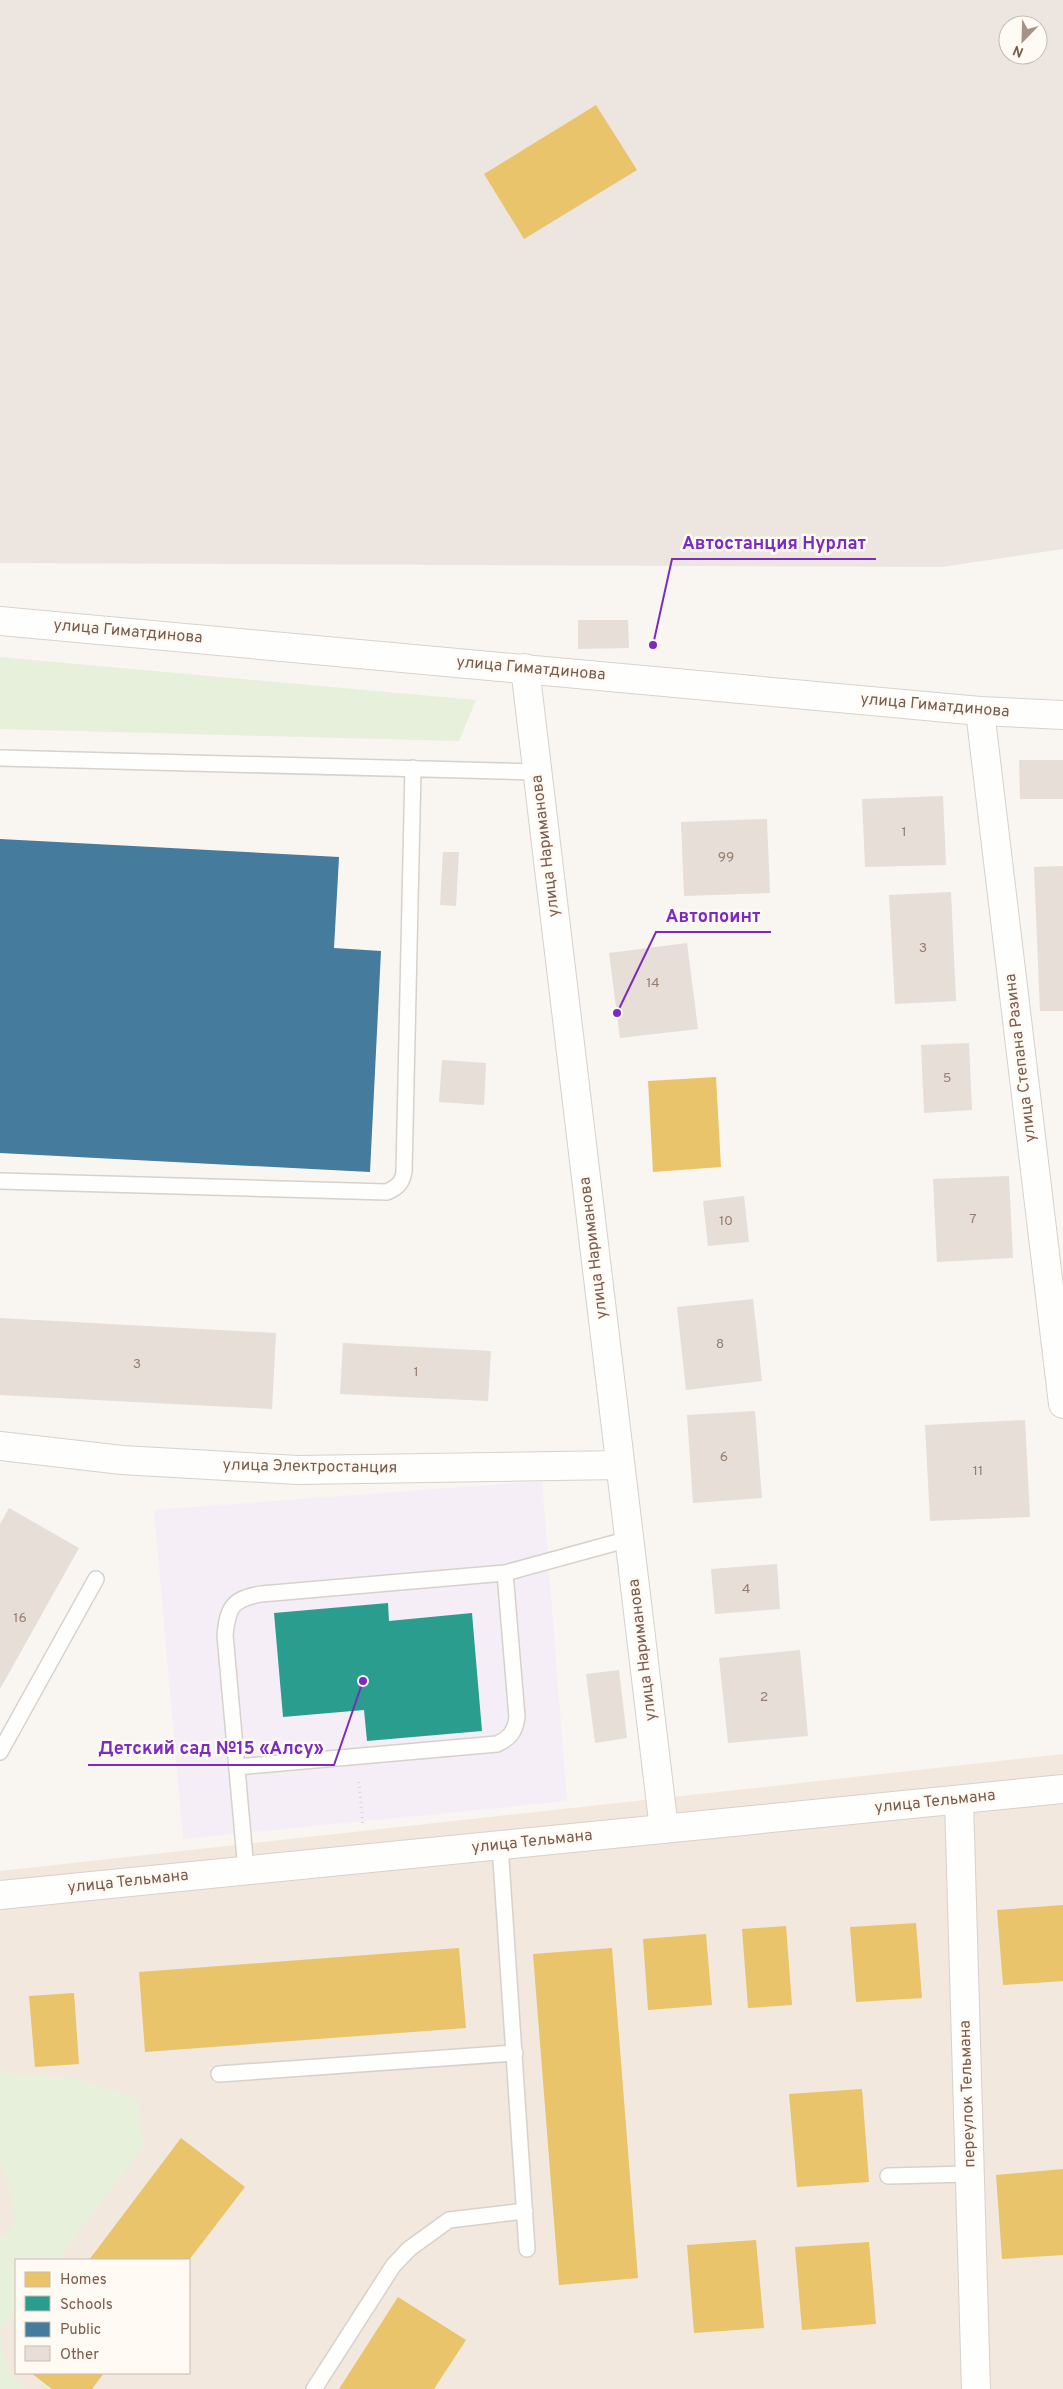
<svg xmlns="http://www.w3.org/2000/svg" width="1063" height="2389" font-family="Overpass,sans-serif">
<rect width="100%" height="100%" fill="#f9f5f0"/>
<!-- residential -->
<path fill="#f2e8de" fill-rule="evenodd" d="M1063 1754V2389H0V1871ZM16 2260H189V2373H16Z"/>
<!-- industrial -->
<path fill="#ede5e0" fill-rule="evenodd" d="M0 0H1063V549L941 567 0 563ZM1008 25H1038V55H1008Z"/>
<!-- education -->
<path fill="#f6eef6" d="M542 1481 567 1801 183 1839 154 1510Z"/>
<!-- green -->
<path fill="#e7f0db" d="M0 657 476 700 459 741 0 729Z
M0 2071 12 2074 74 2078 137 2099 144 2146 58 2260H16V2310L0 2331V2237H5L16 2223 6 2175 0 2164Z
M0 2332 3 2353 9 2370 25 2389H0Z"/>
<!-- homes -->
<path fill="#e9c46a" d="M596 105 637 170 524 239 484 174Z
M716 1077 721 1167 653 1172 648 1081Z
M1063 1905V1981L1003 1985 997 1910Z
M916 1923 922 1998 856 2002 850 1927Z
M786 1926 792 2005 748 2008 742 1929Z
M706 1934 712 2005 648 2010 643 1939Z
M459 1948 466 2028 145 2052 139 1972Z
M612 1948 638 2278 559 2285 533 1954Z
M74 1993 79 2064 35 2067 29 1996Z
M862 2089 869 2182 797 2187 789 2094Z
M181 2138 245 2187 189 2260H89Z
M1063 2169V2255L1002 2259 996 2175Z
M756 2240 764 2328 694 2333 687 2245Z
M869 2242 876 2324 802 2330 795 2247Z
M398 2297 466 2340 434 2389H339Z
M31 2373H104L92 2389H52Z"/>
<!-- schools -->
<path fill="#2a9d8f" d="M388 1603 389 1621 472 1613 482 1731 367 1741 364 1710 283 1717 274 1613Z"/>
<!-- public -->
<path fill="#457b9d" d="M0 839 339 857 334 948 381 951 370 1172 0 1153Z"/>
<!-- building -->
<path fill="#e6ded7" d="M578 620H628L629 648 578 649Z
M1019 760H1063V799H1020Z
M943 796 946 865 865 867 862 799Z
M767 819 770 893 684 896 681 822Z
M443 852H459L456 906 440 905Z
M1063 866V1011H1040L1034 867Z
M951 892 956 1001 895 1004 889 895Z
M687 943 698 1029 620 1038 609 953Z
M969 1043 972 1110 924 1113 921 1045Z
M442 1060 486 1063 484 1105 439 1102Z
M1009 1176 1013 1258 937 1262 933 1179Z
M744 1196 749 1242 708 1246 703 1201Z
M753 1299 762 1381 686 1390 677 1307Z
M0 1318 276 1333 272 1409 0 1395Z
M343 1343 491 1351 488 1401 340 1394Z
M755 1411 762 1498 693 1503 687 1415Z
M1025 1420 1030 1517 930 1521 925 1425Z
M9 1508 79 1548 0 1689V1524Z
M777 1564 780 1609 715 1614 711 1569Z
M800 1650 808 1736 728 1743 719 1658Z
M619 1670 627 1738 595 1743 586 1674Z"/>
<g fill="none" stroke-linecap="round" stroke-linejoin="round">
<!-- lane casing -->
<g stroke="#d7d1cb" stroke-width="18">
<path id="lane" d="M0 758 537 772
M0 1181 387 1192C398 1187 402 1183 404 1172L413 768
M505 1573 629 1539
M0 1752 96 1579
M237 1767 497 1744C510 1738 515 1732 517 1717L505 1573 261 1594C233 1599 228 1606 225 1635L246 1870
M500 1845 527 2249
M219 2074 515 2053
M888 2176 970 2174
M314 2389 393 2266 409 2249 449 2220 525 2211"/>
</g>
<!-- street casing -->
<g stroke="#d7d1cb" stroke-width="30">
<path id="street" d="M525 668 664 1829
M980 711 1063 1404
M0 1446 122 1460 298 1470 620 1465
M959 1800 976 2389
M0 1895 1063 1789"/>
</g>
<!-- secondary casing -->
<g stroke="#d9d2cb" stroke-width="30">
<path id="secondary" d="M0 621 980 711 1063 715"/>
</g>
<!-- path -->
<path stroke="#dcd5d0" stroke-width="3" stroke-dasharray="1 4" stroke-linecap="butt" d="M359 1782 363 1826"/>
<!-- lane -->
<use href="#lane" stroke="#fefefd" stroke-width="15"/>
<!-- street -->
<use href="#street" stroke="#fefefd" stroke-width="28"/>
<!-- secondary -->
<use href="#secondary" stroke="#fefefd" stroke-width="28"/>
</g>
<g text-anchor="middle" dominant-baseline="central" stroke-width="5" stroke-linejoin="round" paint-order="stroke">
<!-- number labels -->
<g font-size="14" fill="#977e72">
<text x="904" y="832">1</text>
<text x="726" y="857">99</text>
<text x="923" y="948">3</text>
<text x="653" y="983">14</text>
<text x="947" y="1078">5</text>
<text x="973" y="1219">7</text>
<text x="726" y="1221">10</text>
<text x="720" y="1344">8</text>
<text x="137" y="1364">3</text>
<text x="416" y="1372">1</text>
<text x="724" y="1457">6</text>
<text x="978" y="1471">11</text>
<text x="746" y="1589">4</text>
<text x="20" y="1618">16</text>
<text x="764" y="1697">2</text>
</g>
<!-- street labels -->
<g font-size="16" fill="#7a5c4d" stroke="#fffaf3">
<text transform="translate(128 632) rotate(5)">улица Гиматдинова</text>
<text transform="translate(531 669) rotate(5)">улица Гиматдинова</text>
<text transform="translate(935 706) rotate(5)">улица Гиматдинова</text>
<text transform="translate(546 846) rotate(-97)">улица Нариманова</text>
<text transform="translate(1021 1058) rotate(-97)">улица Степана Разина</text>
<text transform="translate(594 1248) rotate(-97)">улица Нариманова</text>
<text transform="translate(310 1467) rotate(1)">улица Электростанция</text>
<text transform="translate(643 1650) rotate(-97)">улица Нариманова</text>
<text transform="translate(935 1802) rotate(-6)">улица Тельмана</text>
<text transform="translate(532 1842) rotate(-6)">улица Тельмана</text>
<text transform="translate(128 1882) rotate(-6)">улица Тельмана</text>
<text transform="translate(968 2094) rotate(-92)">переулок Тельмана</text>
</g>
</g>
<!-- callouts -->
<path fill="none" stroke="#7b2cbf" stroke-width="2" d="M653 645L672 559H876M617 1013L656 932H771M363 1681L334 1765H88"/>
<g fill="#7b2cbf" stroke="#fffaf3" stroke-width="2">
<circle cx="653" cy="645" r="5"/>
<circle cx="617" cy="1013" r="5"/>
<circle cx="363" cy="1681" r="5"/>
</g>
<g font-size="18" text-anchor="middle" font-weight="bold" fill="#7b2cbf" stroke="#fffaf3" stroke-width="5" stroke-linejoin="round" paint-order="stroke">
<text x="774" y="549">Автостанция Нурлат</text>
<text x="713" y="922">Автопоинт</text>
<text x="211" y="1754">Детский сад №15 «Алсу»</text>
</g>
<!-- legend -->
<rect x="15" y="2259" width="175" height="115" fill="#fffaf3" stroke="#cabbb1"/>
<rect x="25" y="2272" width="25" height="15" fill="#e9c46a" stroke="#cabbb1"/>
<text x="60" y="2284" font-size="15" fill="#7a5c4d">Homes</text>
<rect x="25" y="2296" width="25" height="15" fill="#2a9d8f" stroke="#cabbb1"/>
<text x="60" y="2309" font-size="15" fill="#7a5c4d">Schools</text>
<rect x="25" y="2322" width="25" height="15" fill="#457b9d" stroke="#cabbb1"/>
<text x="60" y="2334" font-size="15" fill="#7a5c4d">Public</text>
<rect x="25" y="2346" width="25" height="15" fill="#e6ded7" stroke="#cabbb1"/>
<text x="60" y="2359" font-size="15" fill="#7a5c4d">Other</text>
<!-- north arrow -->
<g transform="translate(1023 40) rotate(203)"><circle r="24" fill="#fffaf3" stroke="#cabbb1"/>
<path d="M0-4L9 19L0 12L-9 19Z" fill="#a69286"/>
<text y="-8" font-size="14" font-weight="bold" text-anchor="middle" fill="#7a5c4d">N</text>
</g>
</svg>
